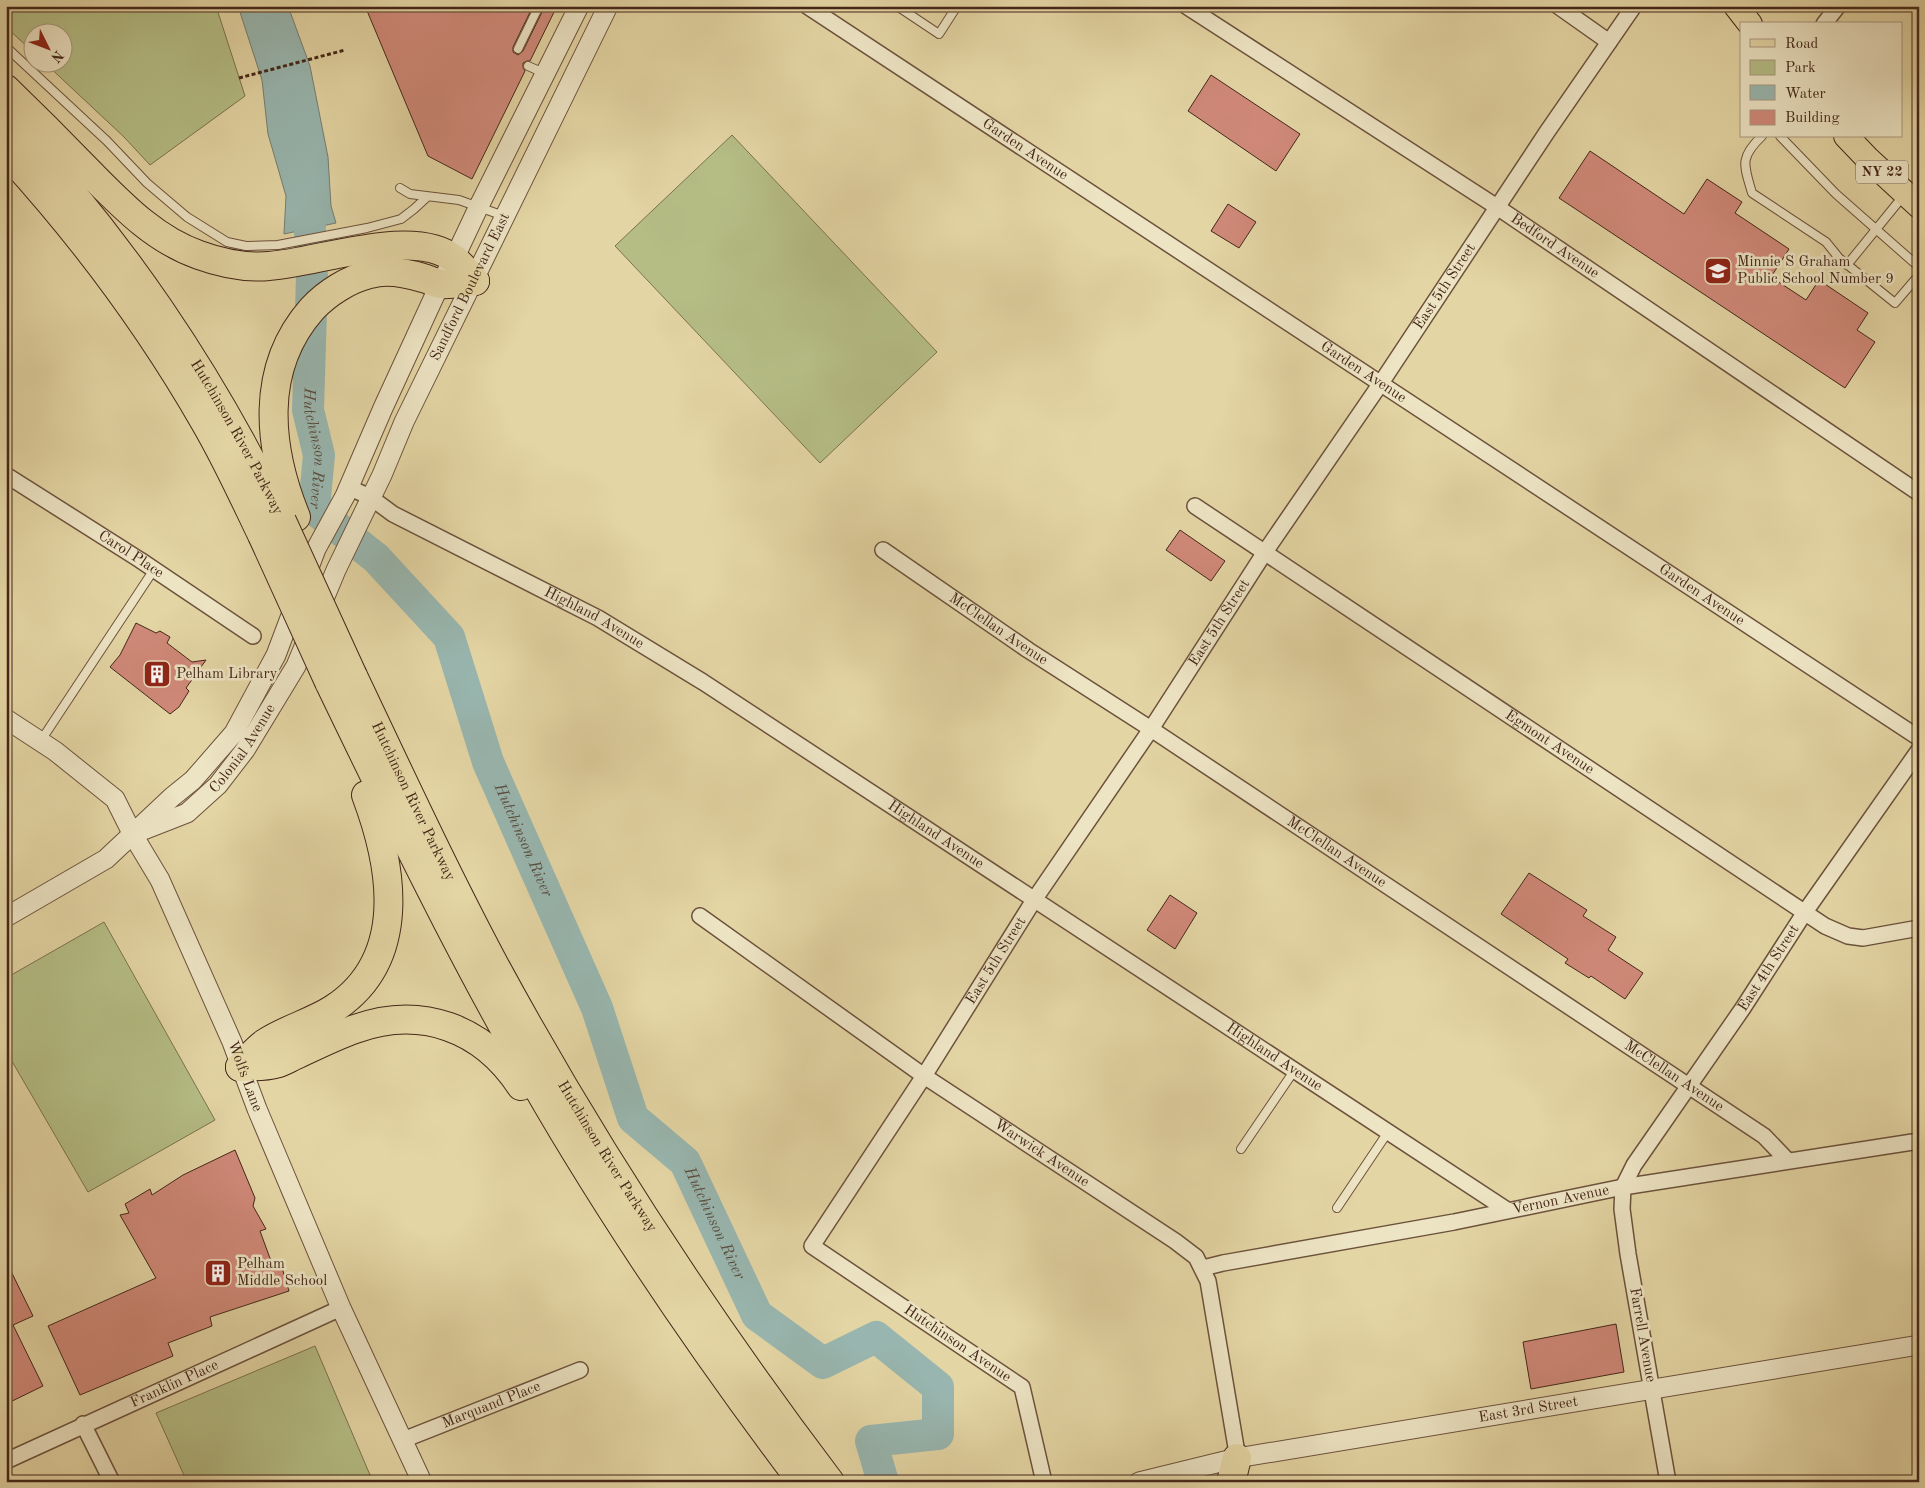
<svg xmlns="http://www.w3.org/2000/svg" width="1925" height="1488" font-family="'Old Standard TT',serif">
<rect width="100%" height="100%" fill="#e4d5a4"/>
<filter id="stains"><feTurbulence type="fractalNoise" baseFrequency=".004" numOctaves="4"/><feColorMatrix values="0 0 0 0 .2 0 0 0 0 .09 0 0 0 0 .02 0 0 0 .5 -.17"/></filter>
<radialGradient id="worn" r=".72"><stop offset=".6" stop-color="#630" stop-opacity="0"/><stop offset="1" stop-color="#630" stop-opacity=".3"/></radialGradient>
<!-- green -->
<path fill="#b5bd85" stroke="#7c724f" d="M6 6H216L245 96 150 165 124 137 45 63 62 62V32H32V51L6 27Z
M732 135 937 352 820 463 615 246Z
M104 922 215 1120 88 1192 6 1051V978Z
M315 1346 373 1482H187L156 1413Z"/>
<!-- water -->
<path fill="#98b6af" stroke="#767d73" d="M238 6H288L310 66 328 157 331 206 336 223 284 234 286 196 268 134 262 80Z"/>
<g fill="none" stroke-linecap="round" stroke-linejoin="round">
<!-- river -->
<path stroke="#98b6af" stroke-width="32" id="s1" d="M308 185 312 277 308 410 319 455 314 509 376 558 449 637 488 762 597 1008 633 1118 685 1162 757 1315 823 1363 876 1337 938 1387V1434L871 1441 883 1482"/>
</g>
<!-- building -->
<path fill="#d08979" stroke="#442719" d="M365 6H533L513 47V52L518 55 523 51 545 6H557L530 61H527L523 63V67L525 71 472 179 428 156Z
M1211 75 1300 134 1276 171 1188 111Z
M1590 151 1684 214 1707 179 1742 202 1735 213 1789 249 1771 277 1806 300 1819 280 1868 313 1857 330 1875 342 1845 388 1559 198Z
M1228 204 1256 222 1239 248 1211 231Z
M1180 530 1225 561 1211 581 1166 550Z
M136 623 156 633 160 631 170 637 167 643 192 662 206 660 186 688 189 691 179 707 170 714 110 667 120 655Z
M1529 873 1587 910 1583 916 1616 937 1608 950 1643 973 1625 999 1591 976 1589 978 1565 963 1568 959 1501 914Z
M1170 895 1197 913 1175 949 1147 930Z
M235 1150 255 1198 253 1206 266 1229 260 1231 271 1261H280L289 1291 210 1317 212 1326 168 1343 173 1356 80 1395 48 1326 156 1278 120 1215 129 1213 125 1204 150 1189 152 1195 183 1175Z
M6 1261 33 1316 13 1325 43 1386 6 1404Z
M1616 1324 1624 1372 1531 1389 1523 1342Z"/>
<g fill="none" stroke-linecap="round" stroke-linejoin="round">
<!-- service casing -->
<g stroke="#6c523c" stroke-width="10">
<path id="service" d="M897 6 939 34 957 6
M6 47 107 141 147 183 187 217 227 242 246 246 278 245 367 228 401 219 414 209 427 197
M518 49 539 6
M528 66 544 73
M1762 136C1739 158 1744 165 1752 193L1826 242 1839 258 1895 303 1919 275
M1780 136 1836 194 1919 267
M400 188 410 194 459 200 504 216
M1847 265 1904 195
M40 742 153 571
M1241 1149 1294 1071
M1337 1208 1388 1132"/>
</g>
<!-- minor casing -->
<g stroke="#6c523c" stroke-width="18">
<g id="minor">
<path id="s2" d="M807 6 1919 738"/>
<path id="s3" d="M1186 6 1497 207 1919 493"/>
<path d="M1558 6 1609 42"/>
<path d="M1824 24 1838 6"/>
<path id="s4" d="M6 475 140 560 253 636"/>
<path id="s5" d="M348 487 370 497 393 514 598 618 703 682 1507 1210"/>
<path id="s6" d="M1195 506 1825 926 1848 936 1863 938 1919 928"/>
<path id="s7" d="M883 550 1028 650 1151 729 1764 1136 1787 1160"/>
<path id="s8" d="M700 916 924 1076 1175 1241 1196 1257 1208 1281 1239 1465"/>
<path id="s9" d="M1203 1268 1223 1263 1454 1222 1623 1187 1919 1141"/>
<path d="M83 1424 112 1482"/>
<path id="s10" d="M403 1440 580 1370"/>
<path id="s11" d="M6 1461 341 1308"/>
<path id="s12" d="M1044 1482 1022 1387 812 1246 924 1076 1034 900 1151 729 1265 552 1381 383 1547 132 1634 6"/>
<path id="s13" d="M1668 1482 1628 1254 1622 1209 1623 1187 1634 1165 1743 1008 1805 912 1919 750"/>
</g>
</g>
<!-- tertiary casing -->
<g stroke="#6c523c" stroke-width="21">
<g id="tertiary">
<path id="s14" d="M6 719 55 751 115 799 133 835 160 880 232 1042 257 1109 341 1308 422 1482"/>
<path id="s15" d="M141 831 187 813 218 785 245 750 296 666 336 570 382 475 404 422 608 6"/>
<path d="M6 917 106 859 172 797 193 780 234 733 276 655 316 549 345 496 383 408 440 284 454 259 479 206 579 6"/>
<path id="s16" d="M1139 1482 1237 1458 1919 1345"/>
</g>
</g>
<!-- primary casing -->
<g stroke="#442719" stroke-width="26">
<path id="primary" d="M1736 6 1750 24
M1846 136 1867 158 1919 206"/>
</g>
<!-- motorway casing -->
<g stroke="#442719" stroke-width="30">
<g id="motorway">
<path d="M6 89C33 115 60 142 86 169 120 203 153 239 199 255 221 263 246 268 269 266 317 263 414 226 454 259 462 265 468 274 475 281"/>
<path id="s17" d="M6 118C120 240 209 371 282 521"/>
<path d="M6 152C82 235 150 326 206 424 227 460 244 498 262 535"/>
<path d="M296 517C268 448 259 369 312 309 327 293 349 279 370 274 387 269 406 273 423 278 428 279 435 283 441 284 451 285 464 282 475 281"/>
<path id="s18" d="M353 676C399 773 444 870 494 964 592 1145 706 1318 830 1482"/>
<path d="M329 682C406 842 484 1002 577 1154 646 1267 722 1376 802 1482"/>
<path d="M240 1067C248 1060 256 1049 265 1043 286 1029 311 1023 333 1009 409 960 393 867 366 795"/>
<path d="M240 1067C251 1066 264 1067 275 1064 282 1063 289 1058 296 1055 315 1046 335 1036 355 1029 421 1005 483 1028 521 1086"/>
<path d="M1231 1482 1237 1458"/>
</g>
</g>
<!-- path -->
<path stroke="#442719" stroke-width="3" stroke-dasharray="4 2.5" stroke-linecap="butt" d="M239 78 345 50"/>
<!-- service -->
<use href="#service" stroke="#ede4c4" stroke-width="8"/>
<!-- minor -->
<use href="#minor" stroke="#ede4c4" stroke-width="15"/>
<!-- tertiary -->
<use href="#tertiary" stroke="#ede4c4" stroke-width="19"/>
<!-- primary -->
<use href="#primary" stroke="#e4d5a4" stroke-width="24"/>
<!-- motorway -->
<use href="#motorway" stroke="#e4d5a4" stroke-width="28"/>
<!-- motorway-bridge casing -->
<g stroke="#442719" stroke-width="30" stroke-linecap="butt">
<path id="motorway-bridge" d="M282 521 353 676
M262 535 329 682"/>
</g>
<!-- motorway-bridge -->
<use href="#motorway-bridge" stroke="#e4d5a4" stroke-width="28"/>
</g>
<!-- icons -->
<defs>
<g id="school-square" transform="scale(1.4375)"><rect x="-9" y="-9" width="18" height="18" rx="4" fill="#8f2418" stroke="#ede4c4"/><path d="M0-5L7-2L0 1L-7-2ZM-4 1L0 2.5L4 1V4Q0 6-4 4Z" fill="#fff"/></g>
<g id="building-square" transform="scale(1.4375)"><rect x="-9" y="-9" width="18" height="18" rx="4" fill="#8f2418" stroke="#ede4c4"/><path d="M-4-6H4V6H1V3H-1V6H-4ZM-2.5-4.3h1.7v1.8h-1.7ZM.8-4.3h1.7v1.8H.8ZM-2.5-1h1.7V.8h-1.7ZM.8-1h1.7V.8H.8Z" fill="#fff"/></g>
</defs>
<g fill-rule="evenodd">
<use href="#school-square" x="1718" y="271"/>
<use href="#building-square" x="157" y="674"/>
<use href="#building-square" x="218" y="1273"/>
</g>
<g text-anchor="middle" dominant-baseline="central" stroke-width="5" stroke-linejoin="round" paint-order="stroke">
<!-- shield labels -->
<rect fill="#ede4c4" stroke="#77604c" stroke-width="1" x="1856" y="160.5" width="52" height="23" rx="4"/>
<g font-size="14" font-weight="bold" fill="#442719">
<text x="1882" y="172">NY 22</text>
</g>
<!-- street labels -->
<g font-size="15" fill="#442719" stroke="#ede4c4">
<text stroke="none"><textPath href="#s2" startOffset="261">Garden Avenue</textPath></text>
<text stroke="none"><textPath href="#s3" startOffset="440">Bedford Avenue</textPath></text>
<text stroke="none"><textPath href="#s12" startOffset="1500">East 5th Street</textPath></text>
<text stroke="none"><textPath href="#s15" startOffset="651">Sandford Boulevard East</textPath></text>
<text stroke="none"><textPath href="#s2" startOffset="666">Garden Avenue</textPath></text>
<text stroke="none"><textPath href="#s17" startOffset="395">Hutchinson River Parkway</textPath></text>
<text stroke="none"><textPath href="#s4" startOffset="148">Carol Place</textPath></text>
<text stroke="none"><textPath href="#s2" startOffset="1071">Garden Avenue</textPath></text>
<text stroke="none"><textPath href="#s5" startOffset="279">Highland Avenue</textPath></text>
<text stroke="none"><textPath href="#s12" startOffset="1095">East 5th Street</textPath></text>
<text stroke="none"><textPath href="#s7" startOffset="140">McClellan Avenue</textPath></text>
<text stroke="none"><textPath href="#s6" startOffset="426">Egmont Avenue</textPath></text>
<text stroke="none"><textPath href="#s15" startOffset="135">Colonial Avenue</textPath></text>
<text stroke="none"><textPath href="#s18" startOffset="139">Hutchinson River Parkway</textPath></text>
<text stroke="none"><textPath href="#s5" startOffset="684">Highland Avenue</textPath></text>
<text stroke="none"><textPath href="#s7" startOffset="545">McClellan Avenue</textPath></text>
<text stroke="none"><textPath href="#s12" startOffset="690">East 5th Street</textPath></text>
<text stroke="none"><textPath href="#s13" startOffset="562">East 4th Street</textPath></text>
<text stroke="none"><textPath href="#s5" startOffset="1089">Highland Avenue</textPath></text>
<text stroke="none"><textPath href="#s7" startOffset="950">McClellan Avenue</textPath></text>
<text stroke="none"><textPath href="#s14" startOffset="442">Wolfs Lane</textPath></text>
<text stroke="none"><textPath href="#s8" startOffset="416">Warwick Avenue</textPath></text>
<text stroke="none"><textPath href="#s18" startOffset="544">Hutchinson River Parkway</textPath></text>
<text stroke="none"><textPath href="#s9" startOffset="364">Vernon Avenue</textPath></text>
<text transform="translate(1642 1335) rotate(80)">Farrell Avenue</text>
<text transform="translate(957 1344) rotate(34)">Hutchinson Avenue</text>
<text stroke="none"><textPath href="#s11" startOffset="185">Franklin Place</textPath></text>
<text stroke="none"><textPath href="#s10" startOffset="95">Marquand Place</textPath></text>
<text stroke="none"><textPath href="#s16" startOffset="396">East 3rd Street</textPath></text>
</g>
<!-- poi labels -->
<g font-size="15" fill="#442719" stroke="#ede4c4" text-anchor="start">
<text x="1737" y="262">Minnie S Graham<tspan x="1737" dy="17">Public School Number 9</tspan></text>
<text x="176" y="674">Pelham Library</text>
<text x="237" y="1264">Pelham<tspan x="237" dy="17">Middle School</tspan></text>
</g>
<!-- water labels -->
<g font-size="16" font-style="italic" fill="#594b3e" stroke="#ede4c4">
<text stroke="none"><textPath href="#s1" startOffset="264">Hutchinson River</textPath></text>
<text stroke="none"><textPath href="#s1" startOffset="729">Hutchinson River</textPath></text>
<text stroke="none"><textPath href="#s1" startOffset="1164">Hutchinson River</textPath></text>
</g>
</g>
<!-- margin -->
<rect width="1925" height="1488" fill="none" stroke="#e4d5a4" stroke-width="25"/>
<rect x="8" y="8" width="1910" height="1473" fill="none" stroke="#442719" stroke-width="2.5"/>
<rect x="12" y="12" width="1900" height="1463" fill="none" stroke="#442719"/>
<!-- legend -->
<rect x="1740" y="22" width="162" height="115" fill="#ede4c4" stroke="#a99880"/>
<rect x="1750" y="39" width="25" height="8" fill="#e4d5a4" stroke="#a99880"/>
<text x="1785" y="48" font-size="15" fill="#442719">Road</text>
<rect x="1750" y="60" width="25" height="15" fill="#b5bd85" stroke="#a99880"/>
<text x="1785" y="72" font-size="15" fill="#442719">Park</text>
<rect x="1750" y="85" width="25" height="15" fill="#98b6af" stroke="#a99880"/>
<text x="1785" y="98" font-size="15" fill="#442719">Water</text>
<rect x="1750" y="110" width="25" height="15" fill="#d08979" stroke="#a99880"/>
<text x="1785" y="122" font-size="15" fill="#442719">Building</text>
<!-- north arrow -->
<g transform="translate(48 48) rotate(132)"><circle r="24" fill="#ede4c4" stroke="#a99880"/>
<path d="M0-4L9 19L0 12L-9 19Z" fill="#8f2418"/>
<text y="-8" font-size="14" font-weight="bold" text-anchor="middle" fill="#442719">N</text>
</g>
<rect width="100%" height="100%" filter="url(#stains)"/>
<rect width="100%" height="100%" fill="url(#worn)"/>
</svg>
